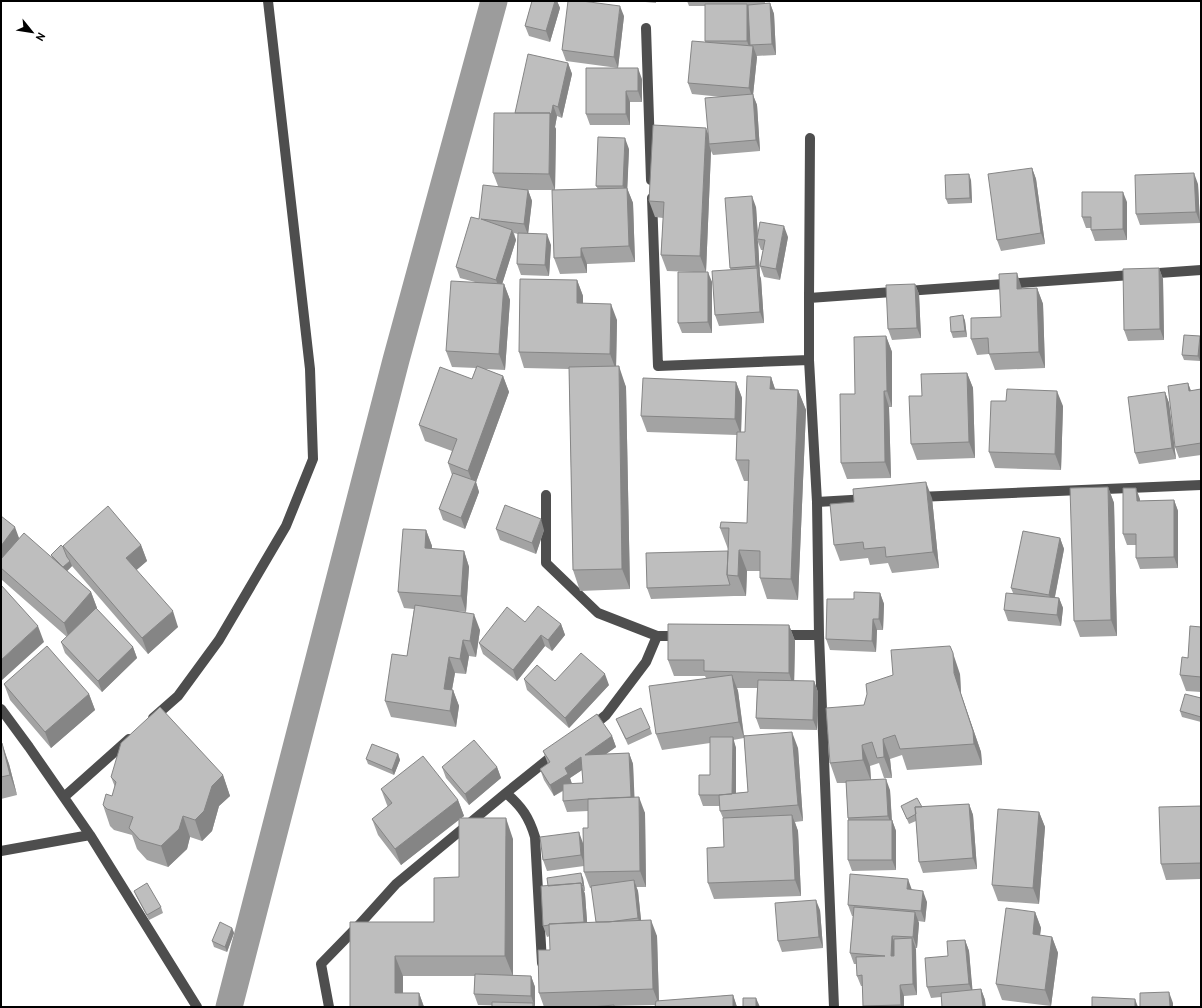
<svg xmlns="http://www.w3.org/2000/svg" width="1202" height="1008" font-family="'PT Sans',sans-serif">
<rect width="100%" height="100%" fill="#fff"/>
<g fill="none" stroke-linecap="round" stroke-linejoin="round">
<!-- canal -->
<path stroke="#9c9c9c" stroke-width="27" d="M229 1007 396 360 494 1"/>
<!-- minor -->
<path stroke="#4e4e4e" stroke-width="10" d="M646 28 651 180
M652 198 658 366 809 360
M809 298 810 138
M546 495V563L598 613 657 636H681
M918 497 1201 485
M868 499 817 502 809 360V298L1201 270
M817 502 819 635 834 1007
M779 635H819
M1 709 29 747 90 835 197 1007
M153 718 178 696 219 640 286 526 313 459 310 369 268 1
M590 728 606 715 646 662 657 636
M506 793C522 807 529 817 535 837L542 963
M64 797 129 739
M1 851 90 835
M329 1007 321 964 359 925 396 884 506 793 556 753"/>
</g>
<!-- wall -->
<path fill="#a3a3a3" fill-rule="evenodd" d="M532 1H557L560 8 550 42 529 36 525 26Z
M635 1H656V3Z
M687 1H765V4L770 3 774 14 776 55 756 56 757 57 753 95 757 105 760 151 713 155 711 151 706 272 712 282V333H682L678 323 694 272 667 271 661 255 663 218 655 217 649 201 708 134 722 97 692 94 688 83 705 42V6H689Z
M624 16 618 68 566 61 562 50Z
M568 63 572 74 562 118 557 116 555 127 556 129 555 190 598 189 596 186 629 149 627 188 633 203 635 262 587 264V273L560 274 554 258 553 190H527H528L532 201 528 233 551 245 549 276 521 275 517 264 518 234 514 233 516 240 502 284H504L510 300 505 370 485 369 503 376 509 392 476 482 479 492 465 529 443 520 439 509 452 475 448 463 452 451 425 441 419 425 472 379 476 368 452 367 446 351 475 282 460 278 456 267 479 219 498 186 493 173 515 113Z
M642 79V102H630V125H590L586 114Z
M1032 168 1036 179 1045 244 1001 251 997 240Z
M971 180 972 203 948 204 946 199Z
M1198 184 1200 223 1140 225 1136 214Z
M1127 202V240L1095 241 1091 230V228H1086L1082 217Z
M756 207 758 235 788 237 780 280 764 277 760 266 763 250H761L758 242 760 276 761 279 764 323 719 326 715 315 731 270 730 268Z
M1159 268 1163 279 1164 340 1128 341 1124 330Z
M577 280 583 296V304L617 320 616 366 626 387 630 589 580 591 573 570 569 369 524 368 519 352Z
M915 284 919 294 921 338 892 340 888 329Z
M1037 288 1043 304 1045 368 995 370 989 354 977 355 971 339 1001 317 1022 289Z
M963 315 965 321 967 337 953 338 951 332Z
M886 336 892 352V407H889L891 478 847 479 841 463 855 394Z
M1201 340 1200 361 1184 360 1182 355Z
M967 373 973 388 975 458 917 460 911 444 922 396Z
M771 377 775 389 798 390 806 410 798 600 767 599 760 578V571H747L746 596H734L651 599 647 588 728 551V549L720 528 747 523 749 481H744L736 460 737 435 647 432 641 416 736 382 742 398 741 432H745Z
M1188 383 1191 391 1201 389V455L1179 458 1175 447Z
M1165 392 1169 403 1176 459 1139 464 1135 453Z
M1063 406 1061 470 995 468 989 452Z
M1108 487 1114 503 1117 636 1080 637 1074 621Z
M932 498 939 568 892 573 888 563 870 565 868 558 840 561 834 545Z
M1140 499V501L1174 500 1178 511V568L1140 569 1136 558V545H1127L1123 534Z
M1 516 19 538 52 558 51 555 63 547 141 545 147 561 136 570 178 627 148 654 72 566 67 571 91 592 97 608 96 609 133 647 137 658 102 692 65 653 61 642 67 637 2 580 1 576Z
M496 529 544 530 536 554 500 540Z
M426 530 432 546V549L464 551 469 567 466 612 453 611 480 630 476 657 469 656 466 674 455 673 452 690H453L459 706 456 727 391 717 385 701 407 656 414 609 404 608 398 592Z
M1060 538 1064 549 1055 597 1059 598 1063 608 1061 626 1008 621 1004 610 1013 593 1011 588Z
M880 593 884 604 883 630H877L876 652 830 650 826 639 854 599Z
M561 624 565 635 552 651 545 646 517 681 483 654 479 643Z
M789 625 795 641 794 681H814L818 692 817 730 760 729 756 718 757 688H737L738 691 744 735 798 748 803 821 795 822 798 831 801 896 714 899 708 883 724 847 723 818 720 811V806H703L699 795 710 775V743L662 750 656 734 706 678 705 676H674L668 660ZM744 738 748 792 736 793V748L733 740Z
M1201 627V692L1186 691 1180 675Z
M960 674 961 694 981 752 982 765 907 770 902 755 890 759 892 778H884L879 763 870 766 871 780 890 790 892 820 896 831V870L852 871 848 860V818L846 783H837L830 763 864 705Z
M524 679 555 681 609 685 569 728 527 690Z
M4 684 89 694 95 710 51 748 10 700Z
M1201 698V722L1182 717 1180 711Z
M616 719 650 728 652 734 628 745Z
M612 736 616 747 606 754 629 753 633 764 634 798 645 813 646 887H636L638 891 641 921 657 936 659 1001 733 995 737 1007H655V1005L614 1006V1007H544L539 993 550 950V936L547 937 543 926 548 886 583 878 585 891H584L585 894 587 922H596L592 888H590L584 872V866L547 871 543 860 583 843 584 854 588 828V811L567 812 563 801V791L554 796 544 780 540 769 548 764 543 751ZM582 770 583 783 572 784 570 778Z
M1 744 9 764 17 795 1 799Z
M398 754 400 760 394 775 368 764 366 759Z
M442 767H497L501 778 469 805 446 778Z
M223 775 230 796 219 806 212 831 202 841 190 837 187 849 168 867 147 860 137 849 132 835 114 830 110 826 103 805 112 796 115 787 111 777Z
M381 789 458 800 464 816 460 818 513 839V976H531L535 987V1007L478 1005 474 994 475 976H403V993H419L424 1007H350V922H434L459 877V819L401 865 378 835 372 819 388 807 387 805Z
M969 804 973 815 977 869 923 873 919 862 916 821 909 824 901 806 922 807Z
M1201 806V879L1166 880 1161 864Z
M1039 812 1045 827 1039 904 998 901 992 885Z
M912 890 927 902 925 922 918 921 919 923 917 948H915L917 995 904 996V1007H864L863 986H861L857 976V964H854L850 953 853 916H852L848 905Z
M134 891 161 907 163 913 149 920 136 896Z
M820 910 823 948 782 952 778 941Z
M1035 912 1041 928 1040 935 1052 937 1058 953 1051 1006 1002 1000 996 984Z
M232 928 234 933 227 952 214 947 212 941Z
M965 940 969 951 972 990 981 989 985 1000 941 997 931 998 927 987 948 956Z"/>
<!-- shaded-wall -->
<path fill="#858585" d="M555 1H557L560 8 550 42 546 31Z
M770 3 774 14 776 55 772 44Z
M747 4 751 15 750 45 751 48V52L747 41Z
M620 6 624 16 618 68 614 57Z
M753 46 757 57 753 95 757 105 760 151 756 140 753 99 749 88Z
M568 63 572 74 562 118 558 107Z
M638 68 642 79V102L638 91Z
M626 91 630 102V125L626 114Z
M553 105 557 116 555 127 556 129 555 190 549 174 550 113Z
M706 128 712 144H709L711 151 706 272 700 256Z
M625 138 629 149 627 197 623 186Z
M1032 168 1036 179 1045 244 1041 233Z
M1194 173 1198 184 1200 223 1196 212Z
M969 174 971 180 972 203 970 198Z
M627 188 633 203 635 262 629 246Z
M528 190 532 201 528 235 524 224Z
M1123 192 1127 202V240L1123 229Z
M752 196 756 207 758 239H757L758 242 760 276 761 279 764 323 760 312 758 269 756 266Z
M784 226 788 237 780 280 776 269Z
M512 230 516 240 500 291 496 280Z
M547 234 551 245 549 276 545 265Z
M581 248 587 264V273L581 257Z
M1159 268 1163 279 1164 340 1160 329Z
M708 272 712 282V333L708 322Z
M1017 273 1022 289H1017Z
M577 280 583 296V319L577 303Z
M504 284 510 300 505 370 499 354Z
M915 284 919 294 921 338 917 328Z
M1037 288 1043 304 1045 368 1039 352Z
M611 304 617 320 616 370 610 354Z
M963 315 965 321 967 337 965 331Z
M886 336 892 352V407L887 391Z
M1200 336 1201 340 1200 361 1198 356Z
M619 366 626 387 630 589 622 569Z
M967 373 973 388 975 458 969 442Z
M503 376 509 392 476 482 479 492 465 529 461 518 474 486 468 471Z
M771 377 778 398 770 389Z
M736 382 742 398 741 435 735 419Z
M1188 383 1192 394 1189 391Z
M798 390 806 410 798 600 791 579Z
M884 391 889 407 891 478 885 462Z
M1057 391 1063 406 1061 470 1055 454Z
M1165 392 1169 403 1176 459 1172 448Z
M926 482 932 498 939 568 933 552Z
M1108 487 1114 503 1117 636 1111 620Z
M1136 488 1140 499V512L1137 501Z
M1174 500 1178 511V568L1174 557Z
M541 519 544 530 536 554 532 543Z
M15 527 19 538 1 563V546Z
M426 530 432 546 431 564 425 548Z
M1060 538 1064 549 1053 606 1049 595Z
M141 545 147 561 132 574 126 558Z
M739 550 747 571 746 596 738 576Z
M464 551 469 567 466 612 461 596Z
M70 561 72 566 65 573 63 567Z
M91 592 97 608 69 639 64 623Z
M880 593 884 604 883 630 879 619Z
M1059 598 1063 608 1061 626 1057 615Z
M173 611 178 627 148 654 142 638Z
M474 614 480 630 476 657 470 641Z
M873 619 877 630 876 652 872 641Z
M561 624 565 635 552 651 548 640Z
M789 625 795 641 794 689 789 673Z
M38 626 44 642 1 681V660Z
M541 635 545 646 517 681 513 670Z
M463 640 469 656 466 674 460 659Z
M133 647 137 658 102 692 98 681Z
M953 653 960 674 961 694 981 752 982 765 974 744 954 673Z
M449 657 455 673 449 705 444 689Z
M605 674 609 685 569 728 565 718Z
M732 675 738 691 744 738 739 722Z
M814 681 818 692 817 730 813 720Z
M453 690 459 706 456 727 450 711Z
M89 694 95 710 51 748 45 732Z
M792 732 798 748 803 821 798 805Z
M612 736 616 747 589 766 585 755Z
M733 737 736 748V806L732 795Z
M883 739 890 759 892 778 884 757Z
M2 743 9 764 17 795 10 775Z
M862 745 870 766 871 781 863 760Z
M629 753 633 764 635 808 631 797Z
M398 754 400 760 394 775 392 770Z
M581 757 585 768 570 778 572 784 554 796 550 785 565 768Z
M497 767 501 778 469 805 465 794Z
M223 775 230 796 219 806 212 831 202 841 195 820 212 786Z
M886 779 890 790 892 826V820L896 831V870L892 860V827L888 816Z
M639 797 645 813 646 887 640 871Z
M458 800 464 816 401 865 395 849Z
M969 804 973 815 977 869 973 858Z
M1039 812 1045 827 1039 904 1033 888Z
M792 815 798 831 801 896 795 880Z
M183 816 190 837 187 849 168 867 161 846Z
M506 818 513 839V976L505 956Z
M579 832 583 843 585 866 581 855Z
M581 873 583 878 585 891 583 885Z
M908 879 912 890 907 889Z
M634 880 638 891 642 929 638 918Z
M581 883 585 894 588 934 584 923Z
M923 891 927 902 925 922 921 911Z
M816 900 820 910 823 948 819 937Z
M915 912 919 923 917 948 913 937Z
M1035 912 1041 928 1038 950 1033 934Z
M651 920 657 936 659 1005 653 989Z
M232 928 234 933 227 952 225 947Z
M892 936 896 947 895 967 891 956Z
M1052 937 1058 953 1051 1006 1045 990Z
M912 938 916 949 917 995 913 984Z
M965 940 969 951 973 995 969 984Z
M395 956 403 976V1007L395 993Z
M531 976 535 987V1007L531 996Z
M900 985 904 996V1007H901V1005Z
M981 989 985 1000 986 1007H983Z
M1169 992 1173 1003V1007H1170Z
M419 993 424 1007H419Z
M733 995 737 1007H733Z
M756 998 760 1007H756Z
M1135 999 1138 1007H1135Z"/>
<!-- building -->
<path fill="#bebebe" stroke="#858585" d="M532 1H555L546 31 525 26Z
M568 1H582L620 6 614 57 562 50Z
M770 3 772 44 750 45 748 5Z
M705 4H747V41H705Z
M692 41 753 46 749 88 688 83Z
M528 54 568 63 558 107 553 105 551 116 550 113H515Z
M586 68H638V91H626V114H586Z
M753 94 756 140 709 144 705 98Z
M494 113H550L549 174 493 173Z
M653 125 706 128 700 256 661 255 664 202 649 201Z
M598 137 625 138 623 186H596Z
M1032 168 1041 233 997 240 988 174Z
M1194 173 1196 212 1136 214 1135 175Z
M969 174 970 198 946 199 945 175Z
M483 185 528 190 524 224 481 219 512 230 496 280 456 267 471 217 479 219Z
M627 188 629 246 581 248V257L554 258 552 190Z
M1082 192H1123V229L1091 230V217H1082Z
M752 196 756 266 730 268 725 198Z
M760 222 784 226 776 269 760 266 765 240 757 239Z
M518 233 547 234 545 265 517 264Z
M757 268 760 312 715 315 712 271Z
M1159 268 1160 329 1124 330 1123 269Z
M678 272H708V322L678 323Z
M1017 273V289L1037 288 1039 352 989 354 988 338 971 339V318L1001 317 999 274Z
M520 279 577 280V303L611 304 610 354 519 352Z
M451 281 504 284 499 354 446 351Z
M915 284 917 328 888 329 886 285Z
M963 315 965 331 951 332 950 317Z
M1184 335 1200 336 1198 356 1182 355Z
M886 336 887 391H884L885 462 841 463 840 394H855L854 337Z
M477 366 503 376 468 471 448 463 457 439 419 425 440 367 472 379Z
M619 366 622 569 573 570 569 367Z
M967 373 969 442 911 444 909 396H922L921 374Z
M747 376 771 377 770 389 798 390 791 579 760 578V551L739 550 738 576 727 575 729 528H720L721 522 747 523 749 460H736L737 432H745Z
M643 378 736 382 735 419 641 416Z
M1188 383 1189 391 1201 389V443L1175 447 1168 386Z
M1007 389 1057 391 1055 454 989 452 991 401H1006Z
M1165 392 1172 448 1135 453 1128 397Z
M453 473 476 481 461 518 439 509Z
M926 482 933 552 886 557 885 547 864 549 863 542 834 545 830 504 854 502 853 489Z
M1108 487 1111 620 1074 621 1070 488Z
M1123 488H1136L1137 501 1174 500V557L1136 558V534H1123Z
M505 505 541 519 532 543 496 529Z
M108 506 141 545 126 558 173 611 142 638 63 546Z
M1 516 15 527 1 546Z
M403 529 426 530 425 548 464 551 461 596 398 592Z
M1023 531 1060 538 1049 595 1011 588Z
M24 533 91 592 64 623 1 568V559Z
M61 545 63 547 67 557 70 561 63 567 51 555Z
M728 551 727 575 730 585 647 588 646 553Z
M1 585 38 626 1 660Z
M854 592 880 593 879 619H873L872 641 826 639 827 599H854Z
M1006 593 1059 598 1057 615 1004 610Z
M415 605 474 614 470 641 463 640 460 659 449 657 444 689 453 690 450 711 385 701 392 654 407 656Z
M538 606 561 624 548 640 541 635 513 670 479 643 507 607 525 622Z
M96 608 133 647 98 681 61 642Z
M668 624 789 625V673L704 671V660H668Z
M1190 626 1201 627V677L1180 675 1182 657 1188 658Z
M47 646 89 694 45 732 4 684Z
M950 646 953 653 954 673 973 731 974 744 900 749 895 735 883 739 884 757 877 758 872 742 862 745 863 760 830 763 826 708 864 705 867 694 866 684 893 675 891 650Z
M581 653 605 674 565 718 524 679 537 665 555 681Z
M732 675 739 722 656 734 649 686Z
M758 680 814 681 813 720 756 718Z
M1185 694 1201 698V717L1180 711Z
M160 707 223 775 212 786 204 811 195 820 183 816 179 829 161 846 140 840 129 828 133 817 107 809 103 805 106 794 112 796 116 782 111 777 121 743Z
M641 708 650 728 626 739 616 719Z
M597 714 612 736 585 755 629 753 631 797 588 799 563 801V784L583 783 581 757 565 768 568 774 550 785 540 769 550 762 543 751Z
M792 732 798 805 720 811 719 795 748 792 744 736Z
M710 737H733L732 794 719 795H699V775H710Z
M474 740 497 767 465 794 442 767Z
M2 743 10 775 1 777V744Z
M372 744 398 754 392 770 366 759Z
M423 756 458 800 395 849 372 819 392 803 381 789Z
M886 779 888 816 848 818 846 781Z
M639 797 640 871 584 872 583 828H588V799Z
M917 798 922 807H915L916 814 907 819 901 806Z
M969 804 973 858 919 862 915 807Z
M1201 806V863L1161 864 1159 807Z
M998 809 1039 812 1033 888 992 885Z
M792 815 795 880 708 883 707 848 724 847 723 818Z
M459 818H506L505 956H395V993H419V1007H350V922H434V878L459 877Z
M848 820H892V860H848Z
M579 832 581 855 543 860 540 837Z
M581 873 583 885 582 886 581 883 548 886 547 878Z
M850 874 908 879 907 889 923 891 921 911 848 905Z
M634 880 638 918 609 922H596L591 886Z
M147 883 161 907 147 915 134 891Z
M581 883 584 922 549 924V925L543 926 541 886Z
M816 900 819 937 778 941 775 903Z
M854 907 915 912 913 937 892 936 891 956H894V939L912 938 913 984 900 985 901 1005 863 1006 862 975 857 976 856 957 885 956 850 953Z
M1006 908 1035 912 1033 934 1052 937 1045 990 996 984Z
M651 920 653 989 539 993 538 950H550L549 924Z
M220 922 232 928 225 947 212 941Z
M965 940 969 984 927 987 925 958 948 956 947 941Z
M475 974 531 976V996L474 994Z
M981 989 983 1007H942L941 993Z
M1169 992 1170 1007H1140V993Z
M733 995V1007H655L656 1001Z
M1092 997 1135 999V1007H1092Z
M743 998H756V1007H743Z
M492 1002 533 1003V1007H492Z
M614 1005V1007H591Z"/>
<!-- border -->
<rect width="1202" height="1008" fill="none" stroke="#000000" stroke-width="4"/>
<!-- north arrow -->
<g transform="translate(32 32) rotate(120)" stroke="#ffffff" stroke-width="3" paint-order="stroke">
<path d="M0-3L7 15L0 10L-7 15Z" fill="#000000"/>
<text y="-6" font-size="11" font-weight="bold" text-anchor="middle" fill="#000000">N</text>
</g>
</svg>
